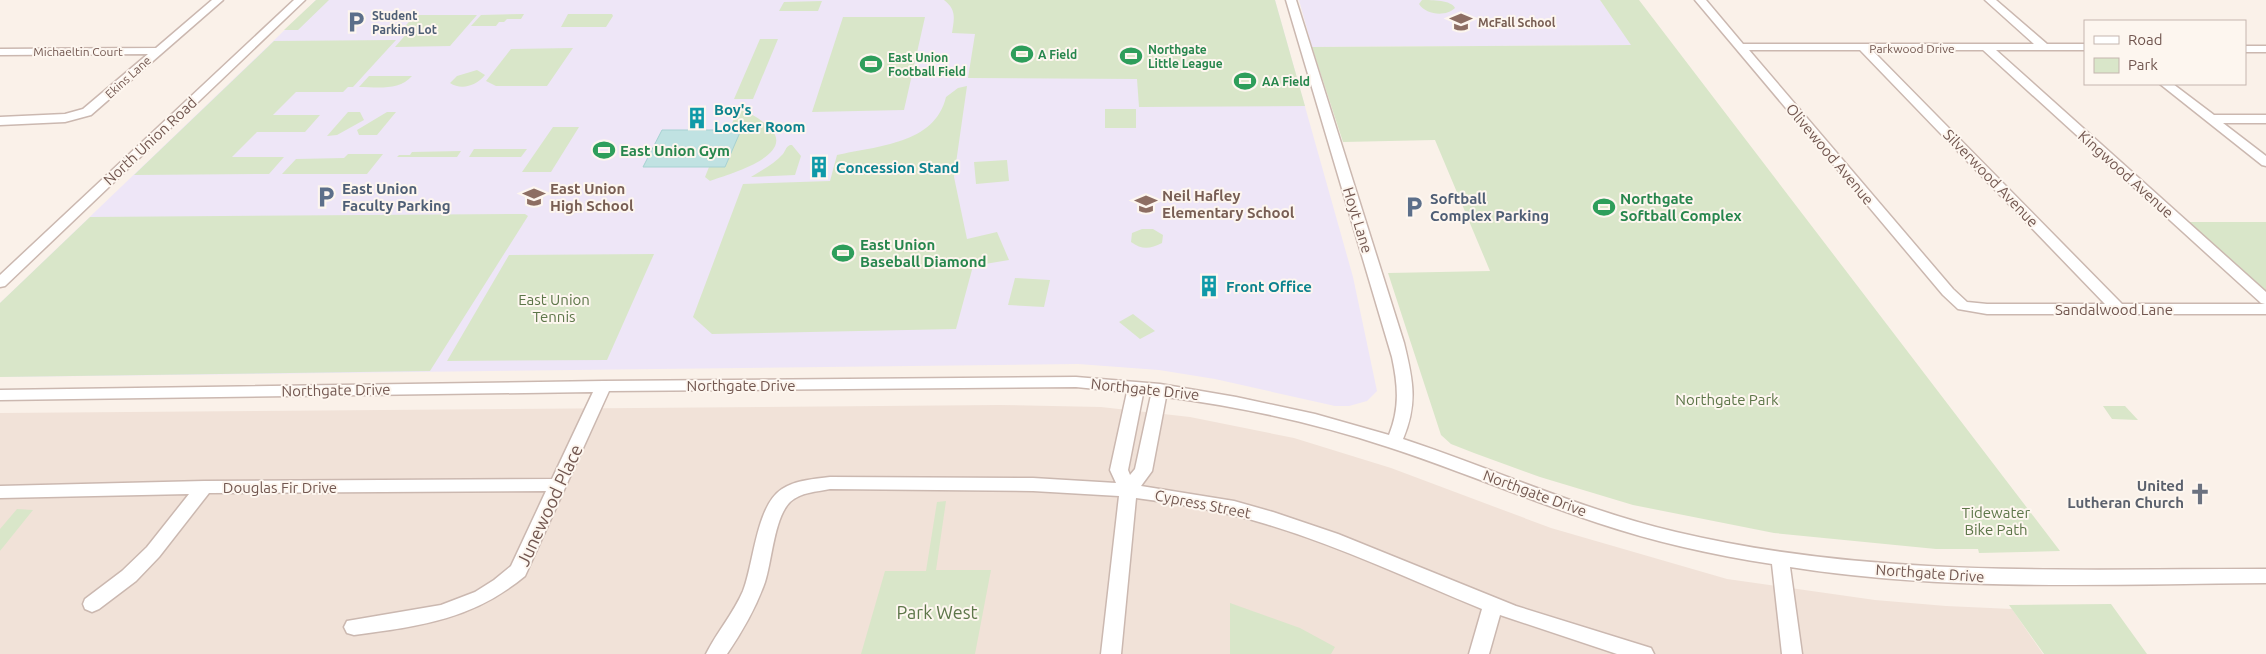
<svg xmlns="http://www.w3.org/2000/svg" width="2266" height="654" font-family="Ubuntu,sans-serif">
<rect width="100%" height="100%" fill="#faf1e9"/>
<!-- residential -->
<path fill="#f1e2d8" d="M999 405 1101 407 1190 417 1294 438 1391 468 1551 528 1727 579 1875 600 1946 606 2012 609 2043 654H0V413Z"/>
<!-- education -->
<path fill="#eee6f7" d="M316 0H1275L1353 277 1377 391 1367 401 1349 406H1335L1215 379 1159 370 1078 364 0 377V303Z
M1299 0H1600L1632 45 1312 47Z"/>
<!-- green -->
<path fill="#d9e6c9" d="M316 0H329L298 30H284Z
M944 0H1275L1305 106 1139 107 1137 79 968 78 975 34 952 33C954 19 957 10 944 0Z
M1422 0C1433 0 1451 0 1455 8 1446 17 1426 15 1419 4Z
M1600 0H1639L2060 551 1979 553 1978 549H1936L1774 533 1633 505 1540 477 1474 453 1451 444 1441 435 1388 273 1490 271 1435 140 1343 142 1312 47 1631 45Z
M822 1 818 11H779L784 2Z
M524 14 521 19H507L504 22H499L496 26H471L481 15Z
M568 14H612L613 16 606 27H561Z
M415 15H477L450 46 395 47 408 32H400Z
M843 17H925L904 110 812 112Z
M760 39H778L753 99H734Z
M396 40 353 87H348L343 92H296L273 115H320L305 132H257L232 157H284L269 174 134 175 274 41Z
M573 48 547 86H496L486 81 511 49Z
M477 70 485 75C477 85 462 91 450 83L457 76Z
M369 76H412C399 91 377 87 359 87Z
M967 86 954 177 967 239 997 232 1009 260 973 266 956 329 712 334 693 317 743 184 830 181 837 155C877 146 935 144 946 97L958 88Z
M1105 109H1136V128H1105Z
M738 110C748 110 761 120 768 126 801 155 726 175 710 181L705 177 709 167H725L740 130H729Z
M348 112H360L364 120 337 135 327 136Z
M387 112H396L377 135H359L357 130Z
M553 127H579L551 172H522Z
M790 145H792L801 156 795 175 751 177C762 170 774 164 783 154 786 150 785 148 790 145Z
M474 149H527L521 157H469Z
M461 151 457 157H397L399 155H410L412 152Z
M348 154H383L367 174H282L296 159 344 158Z
M1007 160 1009 181 976 184 974 162Z
M525 214 528 216 430 371 0 377V303L90 217Z
M2179 222H2266V300Z
M1142 229H1153L1163 235 1162 243C1150 249 1142 250 1131 242L1132 233Z
M654 254 607 360 447 361 509 255Z
M1015 278 1050 280 1044 307 1008 305Z
M1133 314 1155 331 1140 339 1119 322Z
M2103 406H2125L2138 420 2112 419Z
M946 501 936 570H991L975 654H861L885 571H926L937 502Z
M17 509 33 510 0 551V529Z
M1230 603 1300 628 1335 647 1331 654H1230Z
M2111 604 2147 654H2044L2009 605Z"/>
<!-- water -->
<path fill="#c0e2e2" stroke="#a7d2d2" d="M662 130H741L725 167H643Z"/>
<g fill="none" stroke-linecap="round" stroke-linejoin="round">
<!-- minor casing -->
<g stroke="#cbb8b0" stroke-width="3">
<path id="minor" d="M212 0H223L91 115 65 122 0 125V117L65 114 83 109 148 54 0 55V49L156 48Z
M294 0H305L5 286 0 287V275Z
M1286 0H1296L1404 343C1413 380 1418 403 1403 439 1494 469 1582 510 1676 532 1870 578 2068 569 2266 569V583C2107 584 1948 592 1790 567L1802 654H1782L1772 564C1713 555 1655 542 1598 523 1528 500 1459 470 1388 447 1316 423 1242 407 1166 397L1152 471 1141 486 1234 501 1273 512 1338 534 1516 606 1651 648 1654 654H1617L1500 615 1489 654H1469L1482 609C1411 580 1340 546 1266 524 1224 511 1180 504 1136 498L1121 654H1101L1119 496 1033 491 830 489C816 492 801 492 790 502 774 518 772 561 765 582 756 608 742 632 727 654H706C717 632 733 614 743 591 754 563 756 506 782 489 796 480 814 479 830 477L1033 478 1116 483 1110 470 1127 392 1076 387 609 391 525 576C472 620 420 626 354 635L347 633 344 627 347 621 441 605 475 592 494 580 511 566 546 491 209 493 159 557 136 581 99 609 92 612 85 609 83 604 85 599 122 571 147 547 189 494 0 498V486L204 481 552 479 593 392 0 400V390L603 381 1076 377 1160 384 1236 397 1315 414 1389 435C1400 408 1398 385 1392 357ZM1143 394 1151 395 1135 469 1130 475 1128 470Z
M1695 0H1706L1743 44H2034L1985 0H1996L2047 44H2085V50H1996L2266 292V314H1987L1958 309 1943 295ZM1749 50H1860L2105 304H1987L1967 302 1953 289ZM1872 50H1983L2261 303 2265 304H2122Z
M2245 46H2266V52H2245Z
M2160 84H2173L2214 115H2266V123H2223L2266 156V166L2262 165Z"/>
</g>
<!-- minor -->
<use href="#minor" fill="#fff" fill-rule="evenodd"/>
</g>
<!-- icons -->
<defs>
<g id="parking-bare" transform="scale(1.725)"><path d="M-3.5-5.5H1a3.5 3.5 0 0 1 0 7H-1V5.5H-3.5ZM-1-3.4V-.6H.8a1.4 1.4 0 0 0 0-2.8Z" fill="#5c6f8a" stroke="#fdf6ef" stroke-width="2.5" paint-order="stroke"/></g>
<g id="school-bare" transform="scale(1.725)"><path d="M0-5L7-2L0 1L-7-2ZM-4 1L0 2.5L4 1V4Q0 6-4 4Z" fill="#8d6e63" stroke="#fdf6ef" stroke-width="2.5" paint-order="stroke"/></g>
<g id="stadium-bare" transform="scale(1.725)"><path d="M0-5a6.5 5 0 1 0 0 10a6.5 5 0 1 0 0-10ZM-3.5-1.8h7v3.6h-7Z" fill="#2e9e5b" stroke="#fdf6ef" stroke-width="2.5" paint-order="stroke"/></g>
<g id="building-bare" transform="scale(1.725)"><path d="M-4-6H4V6H1V3H-1V6H-4ZM-2.5-4.3h1.7v1.8h-1.7ZM.8-4.3h1.7v1.8H.8ZM-2.5-1h1.7V.8h-1.7ZM.8-1h1.7V.8H.8Z" fill="#0f9aa8" stroke="#fdf6ef" stroke-width="2.5" paint-order="stroke"/></g>
<g id="church-bare" transform="scale(1.725)"><path d="M-1.2-6h2.4v3.5h3.3v2.4h-3.3V6h-2.4V-.1h-3.3v-2.4h3.3Z" fill="#6b7280" stroke="#fdf6ef" stroke-width="2.5" paint-order="stroke"/></g>
</defs>
<g fill-rule="evenodd">
<use href="#parking-bare" x="356" y="22"/>
<use href="#school-bare" x="1461" y="22"/>
<use href="#stadium-bare" x="1022" y="54"/>
<use href="#stadium-bare" x="1131" y="56"/>
<use href="#stadium-bare" x="871" y="64"/>
<use href="#stadium-bare" x="1245" y="81"/>
<use href="#building-bare" x="697" y="118"/>
<use href="#stadium-bare" x="604" y="150"/>
<use href="#building-bare" x="819" y="167"/>
<use href="#parking-bare" x="326" y="197"/>
<use href="#school-bare" x="534" y="197"/>
<use href="#school-bare" x="1146" y="204"/>
<use href="#parking-bare" x="1414" y="207"/>
<use href="#stadium-bare" x="1604" y="207"/>
<use href="#stadium-bare" x="843" y="253"/>
<use href="#building-bare" x="1209" y="286"/>
<use href="#church-bare" x="2200" y="494"/>
</g>
<g text-anchor="middle" dominant-baseline="central" stroke-width="4" stroke-linejoin="round" paint-order="stroke">
<!-- far-service labels -->
<g font-size="12" font-weight="bold" fill="#4e5e75" stroke="#fdf6ef" text-anchor="start">
<text x="372" y="15">Student<tspan x="372" dy="14">Parking Lot</tspan></text>
</g>
<!-- far-education labels -->
<g font-size="12" font-weight="bold" fill="#785e54" stroke="#fdf6ef" text-anchor="start">
<text x="1478" y="22">McFall School</text>
</g>
<!-- far-street labels -->
<g font-size="12" fill="#725750" stroke="#fdf6ef">
<text x="1912" y="48">Parkwood Drive</text>
<text x="78" y="51">Michaeltin Court</text>
<text transform="translate(128 77) rotate(-42)">Ekins Lane</text>
</g>
<!-- far-leisure labels -->
<g font-size="12" font-weight="bold" fill="#27864d" stroke="#fdf6ef" text-anchor="start">
<text x="1148" y="49">Northgate<tspan x="1148" dy="14">Little League</tspan></text>
<text x="1038" y="54">A Field</text>
<text x="888" y="57">East Union<tspan x="888" dy="14">Football Field</tspan></text>
<text x="1262" y="81">AA Field</text>
</g>
<!-- culture labels -->
<g font-size="15" font-weight="bold" fill="#0d838f" stroke="#fdf6ef" text-anchor="start">
<text x="714" y="109">Boy's<tspan x="714" dy="17">Locker Room</tspan></text>
<text x="836" y="167">Concession Stand</text>
<text x="1226" y="286">Front Office</text>
</g>
<!-- street labels -->
<g font-size="15" fill="#725750" stroke="#fdf6ef">
<text transform="translate(150 141) rotate(-43)">North Union Road</text>
<text transform="translate(1830 154) rotate(50)">Olivewood Avenue</text>
<text transform="translate(2126 174) rotate(42)">Kingwood Avenue</text>
<text transform="translate(1991 178) rotate(46)">Silverwood Avenue</text>
<text transform="translate(1358 220) rotate(73)">Hoyt Lane</text>
<text x="2114" y="309">Sandalwood Lane</text>
<text x="741" y="385">Northgate Drive</text>
<text transform="translate(1145 389) rotate(6)">Northgate Drive</text>
<text transform="translate(336 390) rotate(-1)">Northgate Drive</text>
<text x="280" y="487">Douglas Fir Drive</text>
<text transform="translate(1535 493) rotate(20)">Northgate Drive</text>
<text transform="translate(1203 504) rotate(11)">Cypress Street</text>
<text transform="translate(1930 573) rotate(4)">Northgate Drive</text>
</g>
<!-- leisure labels -->
<g font-size="15" font-weight="bold" fill="#27864d" stroke="#fdf6ef" text-anchor="start">
<text x="620" y="150">East Union Gym</text>
<text x="1620" y="198">Northgate<tspan x="1620" dy="17">Softball Complex</tspan></text>
<text x="860" y="244">East Union<tspan x="860" dy="17">Baseball Diamond</tspan></text>
</g>
<!-- service labels -->
<g font-size="15" font-weight="bold" fill="#4e5e75" stroke="#fdf6ef" text-anchor="start">
<text x="342" y="188">East Union<tspan x="342" dy="17">Faculty Parking</tspan></text>
<text x="1430" y="198">Softball<tspan x="1430" dy="17">Complex Parking</tspan></text>
</g>
<!-- education labels -->
<g font-size="15" font-weight="bold" fill="#785e54" stroke="#fdf6ef" text-anchor="start">
<text x="550" y="188">East Union<tspan x="550" dy="17">High School</tspan></text>
<text x="1162" y="195">Neil Hafley<tspan x="1162" dy="17">Elementary School</tspan></text>
</g>
<!-- park labels -->
<g font-size="15" fill="#5d7649" stroke="#fdf6ef">
<text x="554" y="299">East Union<tspan x="554" dy="17">Tennis</tspan></text>
<text x="1727" y="399">Northgate Park</text>
<text x="1996" y="512">Tidewater<tspan x="1996" dy="17">Bike Path</tspan></text>
</g>
<!-- worship labels -->
<g font-size="15" font-weight="bold" fill="#5b616d" stroke="#fdf6ef" text-anchor="end">
<text x="2184" y="485">United<tspan x="2184" dy="17">Lutheran Church</tspan></text>
</g>
<!-- near-street labels -->
<g font-size="18" fill="#725750" stroke="#fdf6ef">
<text transform="translate(549 505) rotate(-65)">Junewood Place</text>
</g>
<!-- near-park labels -->
<g font-size="18" fill="#5d7649" stroke="#fdf6ef">
<text x="937" y="612">Park West</text>
</g>
</g>
<!-- legend -->
<rect x="2084" y="20" width="162" height="65" fill="#fdf6ef" stroke="#c5b6af"/>
<rect x="2094" y="36" width="25" height="8" fill="#ffffff" stroke="#c5b6af"/>
<text x="2128" y="45" font-size="15" fill="#725750">Road</text>
<rect x="2094" y="58" width="25" height="15" fill="#d9e6c9" stroke="#c5b6af"/>
<text x="2128" y="70" font-size="15" fill="#725750">Park</text>
</svg>
